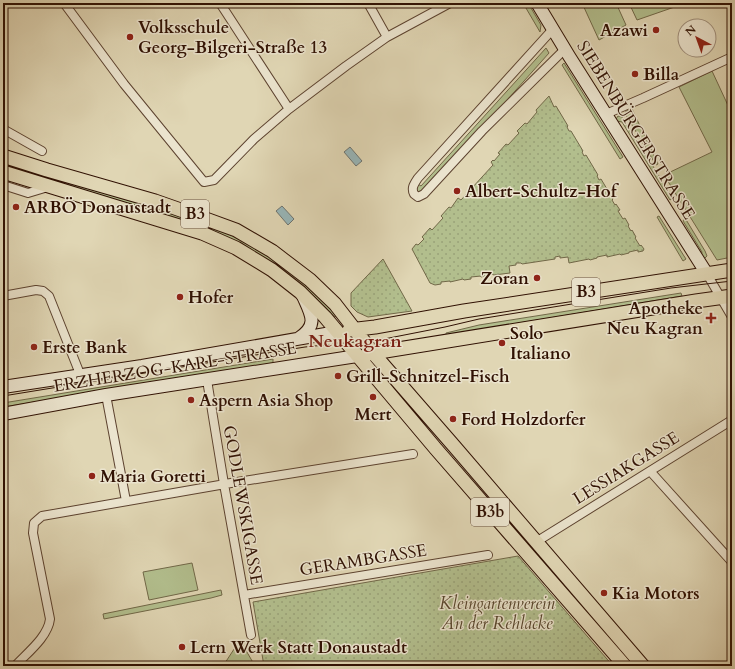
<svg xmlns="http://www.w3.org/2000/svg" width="735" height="669" font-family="Cardo,serif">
<defs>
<pattern id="park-dots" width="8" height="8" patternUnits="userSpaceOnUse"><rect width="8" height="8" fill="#b2be8d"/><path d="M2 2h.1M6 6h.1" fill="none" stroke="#99a278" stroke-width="1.8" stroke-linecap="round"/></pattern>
</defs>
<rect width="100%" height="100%" fill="#e0d6b4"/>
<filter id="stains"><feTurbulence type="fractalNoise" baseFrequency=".005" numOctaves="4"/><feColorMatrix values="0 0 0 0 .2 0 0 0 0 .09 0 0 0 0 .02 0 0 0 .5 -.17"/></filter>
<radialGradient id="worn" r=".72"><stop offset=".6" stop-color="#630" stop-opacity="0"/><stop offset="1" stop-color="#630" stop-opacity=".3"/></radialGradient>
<!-- grass -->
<path fill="#b2be8d" stroke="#716848" d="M523 3H528L541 25 540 32Z
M582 3H616L626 25 599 40Z
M629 3H686L637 20Z
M546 48 549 53 424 193 418 194 414 186 418 184 421 186Z
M564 63 623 157 620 159 562 65Z
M712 71 732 114V257L717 260 664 175 712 152 679 87Z
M632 109 658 164 656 165 626 115V111Z
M618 116 622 117 673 198 670 200 622 122 617 121 616 119Z
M3 162C48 176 92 189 137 203 167 212 197 220 226 233 268 251 306 282 337 316L335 317C316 297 296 279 273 265L3 167Z
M659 216 684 256 686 259 683 261 657 217Z
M685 218 705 251 707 256 703 260 701 257 702 252 683 221Z
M681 293 682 296 447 335 446 334V333L479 325Z
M273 359V364L3 407V403Z
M192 563 198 590 149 600 143 572Z
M221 590 222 595 211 598 104 619 103 614Z
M240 640 255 666H223Z"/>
<!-- park -->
<path fill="url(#park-dots)" stroke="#716848" d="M549 96 554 107 556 106 568 126 567 127 569 131H571L583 151 582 152 584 156 586 155 598 175 597 176 599 180 601 179 613 199 612 200 615 205 616 204 620 210 618 211 623 219 625 218 629 225 628 226 631 231 632 230 636 237 635 238 640 246 641 245 644 249 643 251 638 252V250L629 252V253L621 255 620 254 607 257V255L597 257V258L590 260 589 259 569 263 568 257 560 258V256L555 257V259L522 264 521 263H516V265L509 266 510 273 494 275 492 274 481 277V276L471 277V279L464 280 463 279 450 282V281L441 282V284L435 285 430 283 412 249 416 244 418 245 424 239 422 237 430 228 432 230 443 218 441 216 449 207 451 208 458 198 461 200 493 165 491 162 493 160 494 161 500 154 498 153 506 144 508 145 519 133 517 131 525 123 527 124 537 112 536 110Z
M383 259 412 311 368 317 357 312 351 306V293Z
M518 556 613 666H264L253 602Z"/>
<!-- water -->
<path fill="#98b6b8" stroke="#6e7470" d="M350 147 362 161 356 166 344 152Z
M282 206 294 219 288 225 276 211Z"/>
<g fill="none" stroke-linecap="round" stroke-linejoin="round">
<!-- street casing -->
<g stroke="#5c422f" stroke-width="10">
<path id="street" d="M64 3 124 84 204 182 214 180 254 139 289 109 346 66 387 37 450 3
M220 3 289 109
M368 3 387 37
M553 29 418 178C414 184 411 188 414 194L418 197 424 194 482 131 565 49
M606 114 643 98 732 57
M3 129 42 151
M3 185 28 193 48 187
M707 274 732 317
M3 296 36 290 43 291 49 296 80 374
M207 380 224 484 251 635
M106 395 126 501
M650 471 732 562
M536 542 732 420
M244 595 488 555
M15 666C27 653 48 637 50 619L33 533 34 523 42 516 231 483 413 454"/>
</g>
<!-- secondary casing -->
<g stroke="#301103" stroke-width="14">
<path id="secondary" d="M537 3 569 56 707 274
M299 338C319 325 311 314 303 296
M3 387 142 366 337 332
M3 414 106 395 357 356"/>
</g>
<!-- primary casing -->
<g stroke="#301103" stroke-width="15">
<path id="primary" d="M3 156 47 170 155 201 192 214 236 230 272 251 310 280 335 304 373 353 454 446 643 666
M3 172 202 233 236 248 272 270 300 292 325 317 436 449 625 666
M349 330 375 327 464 311 732 270
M367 354 696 301 732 296"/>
</g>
<!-- street -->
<use href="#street" stroke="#ebe4ce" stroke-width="8"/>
<!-- secondary -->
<use href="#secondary" stroke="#ebe4ce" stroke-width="12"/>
<!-- primary -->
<use href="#primary" stroke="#e0d6b4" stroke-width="13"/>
<!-- tram -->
<path stroke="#301103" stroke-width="1" d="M3 396 305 347 384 339 445 327 479 319 671 288 732 281"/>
</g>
<!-- markers -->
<g fill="#8f2418" stroke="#ebe4ce" stroke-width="1.5">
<circle cx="656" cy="30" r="4"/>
<circle cx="130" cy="37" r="4"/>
<circle cx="635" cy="74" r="4"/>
<circle cx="457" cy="191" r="4"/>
<circle cx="16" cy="207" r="4"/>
<circle cx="537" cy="278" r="4"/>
<circle cx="180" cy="297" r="4"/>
<path d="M709 312h4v4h4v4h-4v4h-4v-4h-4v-4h4z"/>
<circle cx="502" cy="343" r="4"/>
<circle cx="34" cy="347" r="4"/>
<circle cx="338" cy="376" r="4"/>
<circle cx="373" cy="397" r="4"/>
<circle cx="191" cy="400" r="4"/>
<circle cx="453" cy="419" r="4"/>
<circle cx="92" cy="476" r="4"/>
<circle cx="604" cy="593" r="4"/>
<circle cx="182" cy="647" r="4"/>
</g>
<g text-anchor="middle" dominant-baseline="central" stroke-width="3" stroke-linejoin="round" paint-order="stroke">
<!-- shield labels -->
<g fill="#ebe4ce" stroke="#685040" stroke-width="1">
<rect x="181" y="200" width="28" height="28" rx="3"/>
<rect x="572" y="278" width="28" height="28" rx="3"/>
<rect x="471" y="498" width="38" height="28" rx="3"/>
</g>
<g font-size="16" font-weight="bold" fill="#301103">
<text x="195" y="214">B3</text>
<text x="586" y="292">B3</text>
<text x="490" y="512">B3b</text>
</g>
<!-- poi labels -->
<g font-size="17" font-weight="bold" fill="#301103" stroke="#ebe4ce" text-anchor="start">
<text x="138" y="27">Volksschule<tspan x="138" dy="20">Georg-Bilgeri-Straße 13</tspan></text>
<text x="648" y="30" text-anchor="end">Azawi</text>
<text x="643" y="74">Billa</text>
<text x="465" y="191">Albert-Schultz-Hof</text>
<text x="24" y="207">ARBÖ Donaustadt</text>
<text x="529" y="278" text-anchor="end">Zoran</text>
<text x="188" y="297">Hofer</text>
<text x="703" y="308" text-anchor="end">Apotheke<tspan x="703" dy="20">Neu Kagran</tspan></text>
<text x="510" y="333">Solo<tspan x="510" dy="20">Italiano</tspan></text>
<text x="42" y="347">Erste Bank</text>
<text x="346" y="376">Grill-Schnitzel-Fisch</text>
<text x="199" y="400">Aspern Asia Shop</text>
<text x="373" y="414" text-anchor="middle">Mert</text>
<text x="461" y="419">Ford Holzdorfer</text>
<text x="100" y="476">Maria Goretti</text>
<text x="612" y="593">Kia Motors</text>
<text x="190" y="647">Lern Werk Statt Donaustadt</text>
</g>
<!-- street labels -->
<g font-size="17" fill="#301103" stroke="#ebe4ce">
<text transform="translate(636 130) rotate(58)">SIEBENBÜRGERSTRASSE</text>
<text transform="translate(175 367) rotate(-9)">ERZHERZOG-KARL-STRASSE</text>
<text transform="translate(626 468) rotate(-32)">LESSIAKGASSE</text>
<text transform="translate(243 505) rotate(80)">GODLEWSKIGASSE</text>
<text transform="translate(363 560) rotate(-9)">GERAMBGASSE</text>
</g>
<!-- park labels -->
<g font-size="17" font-style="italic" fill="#57452c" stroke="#ebe4ce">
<text x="497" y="603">Kleingartenverein<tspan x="497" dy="20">An der Rehlacke</tspan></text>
</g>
<!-- neighbourhood labels -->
<g font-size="18" font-weight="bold" fill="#7a1f14" stroke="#ebe4ce">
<text x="355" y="341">Neukagran</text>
</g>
</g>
<!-- margin -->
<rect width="735" height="669" fill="none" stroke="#e0d6b4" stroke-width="16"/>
<rect x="4" y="4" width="727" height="661" fill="none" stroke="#301103" stroke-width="2"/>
<rect x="8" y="8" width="719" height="653" fill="none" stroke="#301103"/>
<!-- north arrow -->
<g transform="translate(697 38) rotate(319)"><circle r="19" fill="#ebe4ce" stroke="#a0907d"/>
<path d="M0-3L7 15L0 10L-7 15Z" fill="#8f2418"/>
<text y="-6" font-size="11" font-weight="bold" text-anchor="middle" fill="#301103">N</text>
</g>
<rect width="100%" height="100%" filter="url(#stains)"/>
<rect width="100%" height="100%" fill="url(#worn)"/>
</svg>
